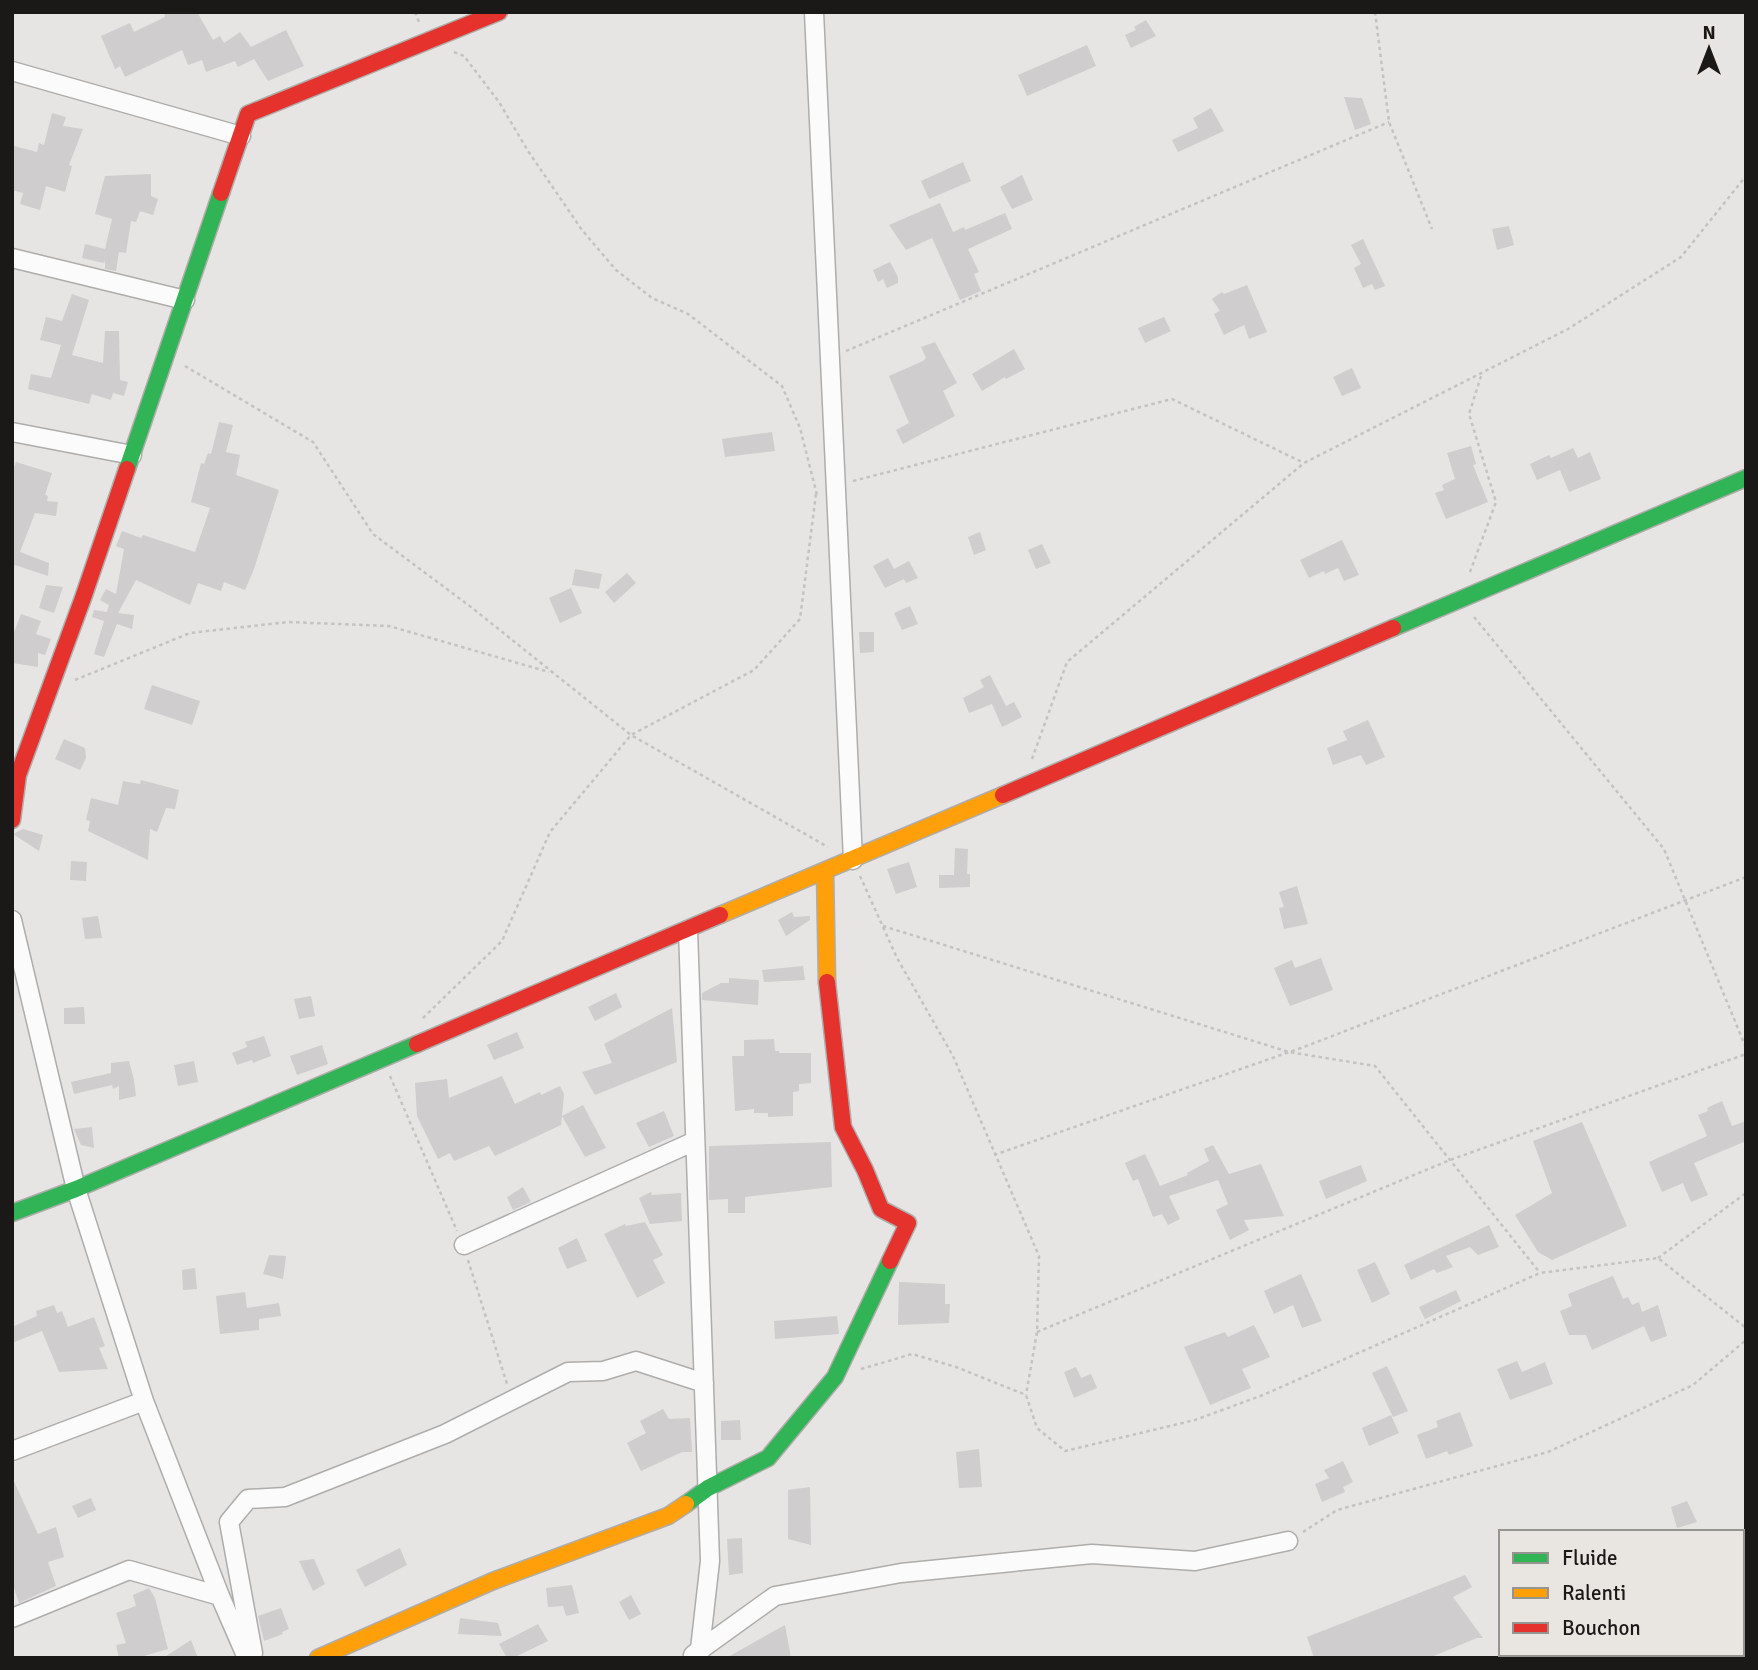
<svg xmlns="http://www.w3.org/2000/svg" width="1758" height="1670" font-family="Signika,sans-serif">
<rect width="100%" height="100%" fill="#e7e5e3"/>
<!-- building -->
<path fill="#cfcdcd" d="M164 12H197L213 40 220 36 224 43 240 32 251 47 286 30 304 66 268 81 254 59 238 67 235 61 206 72 202 60 188 65 182 50 125 77 120 66 115 69 101 36 130 23 134 32 165 17Z
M1146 20 1156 36 1131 48 1125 35 1136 30 1134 27Z
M1087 45 1096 66 1027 96 1018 75Z
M1344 97 1362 98 1371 124 1355 130Z
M1211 108 1224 131 1178 152 1172 140 1198 128 1193 118Z
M52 113 66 117 63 126 83 129 69 165 72 166 65 192 46 186 40 210 20 204 23 193 12 190V153L14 146 37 152 39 143 44 145Z
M963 162 971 181 929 199 921 181Z
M151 174V196L158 199 153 215 140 211 136 222 131 221 126 253 119 252 116 271 105 269V260L104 263 82 258 85 244 105 249 112 219 95 214 105 176Z
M1022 175 1033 200 1012 209 1000 187Z
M940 203 953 232 964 227 965 230 1005 213 1012 229 968 249 979 272 974 274 981 291 960 300 932 238 906 250 889 225Z
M1509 226 1514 245 1497 250 1492 229Z
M1363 239 1385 286 1375 290 1372 284 1363 288 1354 268 1361 264 1351 245Z
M890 262 898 277V283L887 288 883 279 878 282 873 270Z
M1247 285 1267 332 1249 339 1244 325 1224 335 1214 314 1220 311 1212 299 1222 292 1224 294Z
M72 294 89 300 72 355 103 363 105 331H119L120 380 128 382 124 396 113 393 111 400 92 394 89 404 28 389 31 374 51 378 61 345 40 340 46 317 62 321Z
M1164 317 1171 331 1145 343 1138 328Z
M935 342 957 383 943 391 955 416 903 444 896 430 909 423 889 376 923 361 926 358 921 347Z
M1014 349 1025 369 1006 379 1005 377 982 391 972 374Z
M1352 368 1361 388 1342 396 1333 377Z
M219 422 233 425 226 452 240 455 236 475 279 490 254 569 245 590 224 582 221 591 198 583 190 605 136 580 118 613 134 615 132 629 117 624 104 657 94 654 104 621 92 617 94 610 107 612 109 605 100 600 106 589 116 594 124 549 116 546 122 531 141 538 143 535 195 552 210 508 191 502 201 463 204 464 208 453 211 454Z
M772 432 775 451 725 457 722 439Z
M1471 446 1476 464 1473 465 1488 502 1446 519 1435 493 1444 490 1442 485 1455 479 1447 453Z
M1573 448 1578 458 1590 452 1601 479 1569 492 1560 470 1537 480 1530 464 1549 455 1551 458Z
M16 462 52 473 45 495 48 496 47 501 58 502 56 516 35 513 20 552 49 563 48 576 15 565 12 571V473Z
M980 532 986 550 974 555 968 537Z
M1342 540 1359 575 1344 581 1338 568 1325 574 1324 571 1309 578 1300 560Z
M1042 544 1051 563 1036 569 1028 550Z
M888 558 894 569 909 561 918 578 906 583 904 579 885 588 873 566Z
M575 569 602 574 599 589 572 585Z
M627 573 636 583 614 603 605 592Z
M46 585 63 587 54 613 39 608Z
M571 588 582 613 560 623 549 598Z
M910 606 918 624 902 630 894 613Z
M21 614 41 621 36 634 51 639 45 655 38 653V667L12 663V638Z
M859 632H874V652L860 653Z
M990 675 1006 706 1014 702 1022 717 1002 727 992 704 969 713 963 698 984 687 980 680Z
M152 685 200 701 192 725 144 709Z
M1368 720 1385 757 1366 765 1361 755 1333 765 1327 748 1347 740 1343 731Z
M64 739 85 748 86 758 80 770 55 759Z
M141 780 179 790 175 809 166 808 157 832 150 829 148 860 88 831 90 821 86 820 91 798 118 805 123 781 140 784Z
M23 829 43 835 39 851 13 834Z
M955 848 968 849 967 874H970V887L939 888V875H954Z
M71 861 87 862 86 881 70 880Z
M909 862 917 887 896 894 887 869Z
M1297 886 1308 924 1284 929 1279 908 1284 907 1279 892Z
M792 912 794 917 810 916V920L786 936 778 920Z
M98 916 102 938 85 939 82 918Z
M1321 958 1333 990 1290 1006 1274 968 1292 960 1295 968Z
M803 966 805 980 764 982 762 970Z
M729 978 759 980 758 1005 702 1000V993L721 983H729Z
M616 993 622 1007 595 1021 588 1007Z
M311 996 315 1016 299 1019 294 999Z
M84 1007 85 1024H64V1008Z
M672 1008 677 1062 595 1095 582 1072 612 1063 604 1044Z
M517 1032 524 1048 494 1060 487 1045Z
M264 1036 271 1056 253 1063 252 1060 237 1065 232 1053 247 1047 245 1042Z
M774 1039 775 1051H779V1053H811V1083L799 1084V1091L793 1092V1116L768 1117V1113H754V1109L735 1111 732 1056H744V1040Z
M322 1045 328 1064 297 1075 290 1056Z
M129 1061 134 1080 136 1096 119 1100V1086L113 1089 112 1085 74 1094 71 1082 111 1073V1063Z
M194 1061 198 1082 178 1086 174 1065Z
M502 1076 515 1104 540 1092 541 1095 560 1086 564 1094 562 1116 583 1105 606 1148 585 1157 562 1116 561 1125 495 1156 489 1146 454 1161 450 1153 438 1159 417 1116 415 1083 447 1079 449 1098Z
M1722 1101 1732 1126 1746 1121V1141L1694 1163 1708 1195 1691 1202 1683 1183 1662 1192 1649 1162 1707 1136 1698 1115 1708 1111 1707 1108Z
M664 1111 674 1136 649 1147 636 1123Z
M1582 1122 1627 1226 1552 1260 1538 1252 1515 1215 1552 1193 1533 1141Z
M92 1127 94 1148 81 1145 74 1129Z
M831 1142 832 1187 745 1197V1213H728V1199L709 1200V1146Z
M1213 1145 1229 1174 1261 1164 1284 1216 1244 1220 1249 1230 1230 1240 1216 1210 1228 1204 1218 1180 1169 1196 1180 1219 1168 1225 1162 1214 1153 1217 1138 1179 1133 1181 1125 1163 1145 1154 1160 1186 1188 1175 1187 1173 1209 1161 1204 1149Z
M1361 1165 1367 1181 1326 1199 1319 1181Z
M523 1187 531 1202 513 1210 507 1197Z
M651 1192 652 1195 681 1193 682 1221 650 1224 639 1198Z
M645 1222 663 1255 653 1260 665 1283 637 1298 604 1234 625 1224 626 1226Z
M1489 1225 1499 1247 1478 1255 1470 1247 1446 1256 1453 1267 1437 1273 1434 1269 1411 1280 1404 1265Z
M577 1238 587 1261 567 1269 558 1248Z
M269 1255 286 1256 283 1279 263 1274Z
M1375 1262 1390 1294 1372 1303 1357 1270Z
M195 1268 197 1289 183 1290 182 1270Z
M1301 1274 1322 1321 1302 1328 1293 1305 1274 1314 1264 1291Z
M1613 1276 1623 1299 1628 1297 1632 1305 1639 1302 1642 1312 1658 1305 1667 1336 1651 1342 1644 1326 1592 1350 1586 1335H1569L1560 1311 1572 1306 1568 1294Z
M899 1282 945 1284V1304H950L949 1323 898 1325Z
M1456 1290 1461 1301 1425 1319 1419 1307Z
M245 1292 247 1308 279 1303 281 1316 259 1319V1330L220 1334 216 1296Z
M54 1305 57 1313 62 1311 68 1327 94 1317 105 1346 99 1348 108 1369 59 1372 42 1331 12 1343V1327L37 1316 36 1311Z
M837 1316 839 1334 775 1339 774 1321Z
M1254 1325 1270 1357 1242 1369 1251 1388 1210 1405 1184 1347 1225 1332 1228 1337Z
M1517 1361 1522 1372 1545 1362 1553 1384 1510 1400 1497 1369Z
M1387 1366 1408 1411 1393 1417 1372 1373Z
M1076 1367 1081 1378 1091 1374 1097 1388 1074 1398 1064 1372Z
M663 1409 669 1419 690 1418 692 1452H682L641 1471 627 1443 646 1433 640 1421Z
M1460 1412 1473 1446 1449 1455 1447 1451 1426 1459 1417 1435 1438 1427 1436 1421Z
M1391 1415 1399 1433 1369 1446 1362 1428Z
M740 1420 741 1440H721V1421Z
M979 1449 982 1487 959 1488 956 1452Z
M1343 1461 1353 1482 1343 1487 1345 1492 1322 1502 1315 1484 1329 1478 1324 1470Z
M12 1477 38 1534 56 1527 64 1557 48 1562 56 1586 19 1603 12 1582Z
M810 1487 811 1545 788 1539V1490Z
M91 1498 96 1510 78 1518 72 1506Z
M1687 1501 1697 1522 1677 1528 1671 1507Z
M742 1538 743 1573 729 1575 727 1539Z
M400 1548 407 1565 365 1587 356 1570Z
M314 1559 325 1584 313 1591 299 1561Z
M1465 1575 1472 1587 1453 1597 1483 1638H1477L1429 1658H1314L1307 1637Z
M572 1585 579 1613 566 1616 563 1606 548 1607 546 1588Z
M149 1588 155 1598 168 1649 137 1658H119L116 1645 126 1643 116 1613 136 1606 133 1595Z
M631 1595 641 1614 629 1620 619 1602Z
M281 1608 289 1629 282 1632 283 1634 264 1641 258 1616Z
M460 1618 498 1623 502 1636 458 1634Z
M538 1624 548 1641 513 1658H507L499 1644Z
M785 1625 791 1658H726Z
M191 1640 198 1658H163Z"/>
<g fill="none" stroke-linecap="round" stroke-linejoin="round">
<!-- lane casing -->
<g stroke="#aeadab" stroke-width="12">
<path id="lane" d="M1742 1614 1746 1613
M1639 1658 1647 1654"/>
</g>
<!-- street casing -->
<g stroke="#aeadab" stroke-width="21">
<path id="street" d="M814 12 853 860
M12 71 241 136
M12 258 185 300
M12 432 132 455
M12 920 76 1189 144 1401 220 1596 247 1658
M688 930 710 1561 699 1658
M464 1245 695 1141
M12 1451 144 1401
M12 1618 129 1570 220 1596
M253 1653 229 1522 248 1499 285 1497 445 1434 568 1372 603 1371 636 1361 704 1383
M693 1655 775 1596 901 1573 1092 1554 1195 1561 1288 1541"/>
</g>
<!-- fast casing -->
<g stroke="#aeadab" stroke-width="19">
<path id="fast" d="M127 469 221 193
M1393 628 1746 478
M12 1213 76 1189 417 1044
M686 1504 708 1488 768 1458 835 1377 890 1261"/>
</g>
<!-- slow casing -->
<g stroke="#aeadab" stroke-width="19">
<path id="slow" d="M825 872 827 982
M720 915 1003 795
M318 1658 493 1581 668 1516 686 1504"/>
</g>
<!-- jam casing -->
<g stroke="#aeadab" stroke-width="19">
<path id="jam" d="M221 193 248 114 499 12
M1003 795 1393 628
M12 820 18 775 83 598 127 469
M827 982 843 1127 865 1170 881 1209 908 1223 890 1261
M417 1044 720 915"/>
</g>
<!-- path -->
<path stroke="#c3c3c3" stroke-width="2.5" stroke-dasharray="3.5 3.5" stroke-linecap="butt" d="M415 12 419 22
M1375 12 1389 122 1432 229
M454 52 464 56 499 102 528 151 582 230 616 270 652 298 688 314 782 386 800 428 817 495
M846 351 1389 122
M185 366 313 442 373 534 471 607 631 735 828 847
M853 481 1172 399 1304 463
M1470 572 1496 502 1469 414 1482 373
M1474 617 1664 849 1746 1048
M75 680 190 633 288 622 389 626 549 672
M1032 759 1067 662 1304 463 1568 329 1681 257 1746 176
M860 876 897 958 953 1056 1039 1256 1037 1332 1026 1395
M883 926 1289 1052 1375 1066 1540 1273
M423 1018 502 941 550 832 631 735 754 670 800 619 816 494
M390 1076 457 1231
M994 1155 1301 1048 1746 877
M1658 1258 1746 1193
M468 1260 507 1384
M1037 1332 1450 1160 1746 1054
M861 1369 912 1354 956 1367 1026 1395 1037 1428 1065 1451 1195 1420 1263 1395 1540 1273 1658 1258 1746 1328
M1303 1532 1337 1510 1548 1452 1693 1385 1746 1340"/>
<!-- lane -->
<use href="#lane" stroke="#fbfbfb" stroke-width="9"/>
<!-- street -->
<use href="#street" stroke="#fbfbfb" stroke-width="18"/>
<!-- fast -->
<use href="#fast" stroke="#30b455" stroke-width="16"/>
<!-- slow -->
<use href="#slow" stroke="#ff9f0a" stroke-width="16"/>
<!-- jam -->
<use href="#jam" stroke="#e5322d" stroke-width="16"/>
</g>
<!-- border -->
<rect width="1758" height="1670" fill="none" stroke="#1a1917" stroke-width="28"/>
<!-- legend -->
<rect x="1499" y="1530" width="245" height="126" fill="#e9e6e1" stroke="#969490" stroke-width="2"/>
<rect x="1513" y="1553" width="35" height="10" fill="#30b455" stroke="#969490" stroke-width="2"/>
<text x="1562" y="1565" font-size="21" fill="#1a1917">Fluide</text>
<rect x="1513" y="1588" width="35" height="10" fill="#ff9f0a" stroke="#969490" stroke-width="2"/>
<text x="1562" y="1600" font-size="21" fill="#1a1917">Ralenti</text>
<rect x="1513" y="1623" width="35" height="10" fill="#e5322d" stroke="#969490" stroke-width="2"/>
<text x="1562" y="1635" font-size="21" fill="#1a1917">Bouchon</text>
<!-- north arrow -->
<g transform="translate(1709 49)" stroke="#e9e6e1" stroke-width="5" paint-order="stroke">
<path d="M0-5L12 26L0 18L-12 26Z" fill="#1a1917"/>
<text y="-10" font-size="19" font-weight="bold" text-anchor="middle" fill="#1a1917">N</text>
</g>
</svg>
